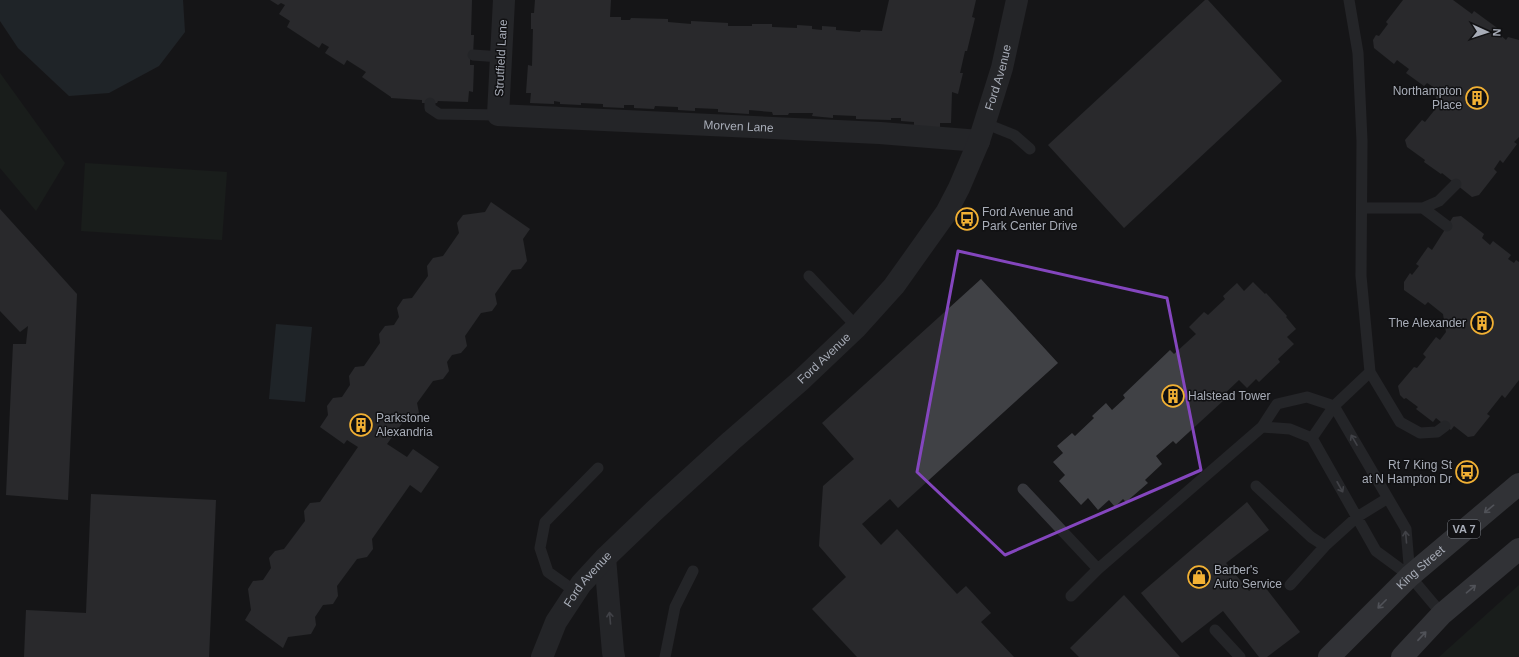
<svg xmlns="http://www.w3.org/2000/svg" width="1519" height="657" font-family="Helvetica,sans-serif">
<rect width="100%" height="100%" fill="#161618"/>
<!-- green -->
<path fill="#1e261f" d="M0 73 65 163 36 211 0 168Z
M85 163 227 172 222 240 81 231Z
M1519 585V657H1439Z"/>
<!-- water -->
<path fill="#2c353c" d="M0 0H183L185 32 159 66 109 93 69 96 18 48 0 21Z
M276 324 312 327 305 402 269 399Z"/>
<!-- building -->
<path fill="#404145" d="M270 0H472L471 35H474L473 55H470V65H474L473 92 469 91 468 102 438 101 437 103H422V100L391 98V97L362 77 366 72 347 60 344 65 325 53 329 47 322 43 319 48 287 27 290 21 279 14 285 5 281 3 278 5Z
M535 0H611L610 17H621V20H630L631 18 668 19V22L691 24V21L728 23V26H752V24H772V27L797 28V25L812 26V29L822 30V26L836 27V30L860 32 861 30 882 31 889 0H976L972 17 975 18 967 51H965L960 73H963L958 94 952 92 951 123H940V128L914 126V122L901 121V118H891V120L856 119V116L833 115V118L812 116 813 113H789L788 115H773L772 112 749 110V114L718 112V109L695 108V111L678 110V107L655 106 654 109 634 108V105H624V108L603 107V104L581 103V105L560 104V102L554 101V104L530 103 531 93H526L528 65 532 66 533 29H531V13H534Z
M1205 0H1208L1282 81 1124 228 1048 145Z
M1403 0H1453L1472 14 1474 11 1500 30 1498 33 1506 40 1508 37 1519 40V137L1514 142 1517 144 1503 163 1500 160 1494 169 1497 172 1479 195 1472 197 1442 173 1441 174 1424 162 1425 160 1407 147 1405 140 1422 120 1425 122 1437 107 1435 88 1427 83 1424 86 1406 73 1409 69 1397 60 1394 64 1374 48 1373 40 1376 35 1379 36 1388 24 1386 22Z
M491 202 530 229 523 239 527 261 521 269 512 270 495 294 497 304 492 311 481 313 465 336 467 346 461 353 452 355 447 362 449 371 443 379 433 381 417 403 419 413 413 420 403 422 387 444 407 457 413 449 439 467 421 493 410 485 372 539 373 549 367 557 357 559 337 586 338 596 333 604 323 605 315 617 316 625 311 634 288 637 283 648 245 620 251 610 248 589 253 581 263 580 271 568 269 558 275 551 284 549 305 521 304 511 310 503 320 502 358 447 347 440 344 444 320 427 328 415 327 406 333 398 342 397 350 385 349 376 355 367 364 366 380 343 379 334 385 326 394 325 399 317 397 308 403 299 412 298 428 276 427 266 433 258 443 256 459 233 457 223 463 215 485 212Z
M0 209 77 294 68 500 6 495 13 344H26L28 326 20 332 0 311Z
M1461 216 1484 234 1482 238 1490 245 1493 241 1511 255 1508 259 1514 263 1516 260 1519 262V380L1505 398 1502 395 1487 414 1490 416 1474 436 1468 437 1454 426 1451 430 1436 418 1433 422 1416 409 1418 407 1406 398 1404 399 1400 395 1398 386 1414 367 1417 368 1426 357 1423 354 1436 337 1440 340 1446 332 1443 314 1428 302 1425 305 1404 290V282L1410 273 1412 275 1419 266 1416 264 1428 247 1432 250 1453 217Z
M981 279 1058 363 898 508 890 499 862 524 881 545 897 529 957 594 966 586 991 613 981 622 1014 657H857L812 609 846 577 819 546 823 486 854 459 822 423Z
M1253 282 1265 294 1266 293 1287 316 1286 317 1296 329 1287 337 1294 344 1278 359 1280 362 1259 382 1256 379 1247 388 1239 380 1221 397 1224 400 1176 444 1173 441 1156 456 1162 464 1145 480 1148 483 1126 502 1123 499 1115 507 1109 500 1098 510 1088 498 1081 505 1059 481 1065 475 1053 462 1063 453 1057 446 1072 433 1075 436 1094 418 1092 416 1106 403 1112 410 1125 398 1123 395 1170 350 1174 354 1196 334 1189 327 1204 312 1208 315 1225 299 1223 296 1237 283 1244 291Z
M91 494 216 500 209 657H24L26 610 86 613Z
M1247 502 1269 530 1226 563 1249 591 1261 582 1300 632 1267 657H1259L1223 611 1182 643 1141 593Z
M1124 595 1180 657H1079L1070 648Z"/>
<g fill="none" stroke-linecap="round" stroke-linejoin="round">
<!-- lane -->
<path stroke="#37383d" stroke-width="11" d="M473 55 501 57
M430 103V108L439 114 498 115
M984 123 1014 135 1030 149
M1362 208H1423L1447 226
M1423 208 1439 201 1456 184
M809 276 857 327
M1370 372 1400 422 1420 433 1437 432 1445 426
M1262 427 1290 429 1312 438 1376 551 1410 576 1442 614
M1312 438 1334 406 1370 372 1361 276 1362 141 1358 53 1349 0
M1256 486 1311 537 1325 546
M1023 489 1098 569
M1290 585 1325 546 1357 517 1388 498
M576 592 548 572 540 548 545 522 598 468
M1071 596 1098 569 1262 427 1277 404 1307 397 1334 406 1406 529 1410 576
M1215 630 1240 657
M665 657 675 607 693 571"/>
<!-- street -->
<g stroke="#37383d" stroke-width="22">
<path id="s1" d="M504 0 498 115 880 133 979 141"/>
<path d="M605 558 613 652 614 657"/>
<path id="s2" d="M542 657 556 622 581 584 605 558 654 511 731 441 799 382 857 327 894 286 946 213 959 188 979 141 1002 68 1017 0"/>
</g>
<!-- primary -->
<g stroke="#53555c" stroke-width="22">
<path id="s3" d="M1329 657 1410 576 1519 484"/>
<path d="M1402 657 1442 614 1519 549"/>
</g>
</g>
<!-- one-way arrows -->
<defs><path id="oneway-shaft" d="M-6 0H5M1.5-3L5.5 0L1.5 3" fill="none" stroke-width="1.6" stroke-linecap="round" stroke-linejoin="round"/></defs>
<g stroke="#757881">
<use href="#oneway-shaft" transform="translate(1354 440) rotate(-120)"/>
<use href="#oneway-shaft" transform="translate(1340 487) rotate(61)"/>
<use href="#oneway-shaft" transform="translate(1406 537) rotate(-95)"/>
<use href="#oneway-shaft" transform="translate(610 618) rotate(-95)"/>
</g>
<g stroke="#979ba6">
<use href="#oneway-shaft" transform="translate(1489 509) rotate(141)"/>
<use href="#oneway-shaft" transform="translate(1471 589) rotate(-40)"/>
<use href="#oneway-shaft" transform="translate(1382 604) rotate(135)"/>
<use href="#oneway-shaft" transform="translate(1422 636) rotate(-47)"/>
</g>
<!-- marked area -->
<path d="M0 0H1519V657H0ZM958 251 1167 298 1201 470 1005 555 917 472Z" fill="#161618" fill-opacity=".55" fill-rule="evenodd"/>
<path fill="none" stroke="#8446be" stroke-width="3" stroke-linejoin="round" d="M958 251 1167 298 1201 470 1005 555 917 472Z"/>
<!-- icons -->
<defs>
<g id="building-ring" transform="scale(1.15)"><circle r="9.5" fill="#111113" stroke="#f2b134" stroke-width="1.5"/><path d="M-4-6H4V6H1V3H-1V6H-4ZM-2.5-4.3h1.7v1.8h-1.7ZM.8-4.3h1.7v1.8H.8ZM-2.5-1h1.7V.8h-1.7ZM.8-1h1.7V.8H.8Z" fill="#f2b134"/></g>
<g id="bus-ring" transform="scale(1.15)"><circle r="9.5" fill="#111113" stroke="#f2b134" stroke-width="1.5"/><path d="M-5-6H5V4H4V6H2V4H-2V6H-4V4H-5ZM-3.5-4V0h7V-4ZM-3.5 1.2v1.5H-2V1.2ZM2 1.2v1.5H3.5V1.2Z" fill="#f2b134"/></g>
<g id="shop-ring" transform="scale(1.15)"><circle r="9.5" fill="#111113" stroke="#f2b134" stroke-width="1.5"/><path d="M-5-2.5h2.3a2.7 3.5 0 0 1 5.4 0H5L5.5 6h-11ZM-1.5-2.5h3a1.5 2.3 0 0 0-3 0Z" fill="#f2b134"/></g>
</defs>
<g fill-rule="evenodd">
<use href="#building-ring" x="1477" y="98"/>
<use href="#bus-ring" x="967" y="219"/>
<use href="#building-ring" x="1482" y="323"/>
<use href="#building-ring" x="1173" y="396"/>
<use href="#building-ring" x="361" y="425"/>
<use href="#bus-ring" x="1467" y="472"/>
<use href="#shop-ring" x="1199" y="577"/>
</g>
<g text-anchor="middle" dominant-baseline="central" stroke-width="3" stroke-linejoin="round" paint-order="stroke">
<!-- shield labels -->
<rect fill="#111113" stroke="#7b7e86" stroke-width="1" x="1448" y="520" width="32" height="18" rx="3"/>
<g font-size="11" font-weight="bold" fill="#a8adb8">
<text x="1464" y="529">VA 7</text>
</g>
<!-- street labels -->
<g font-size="12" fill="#a8adb8" stroke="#111113">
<text transform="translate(501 58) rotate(-87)">Strutfield Lane</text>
<text stroke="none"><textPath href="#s2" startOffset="751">Ford Avenue</textPath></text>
<text stroke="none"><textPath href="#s1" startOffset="356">Morven Lane</textPath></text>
<text stroke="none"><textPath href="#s2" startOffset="415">Ford Avenue</textPath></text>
<text stroke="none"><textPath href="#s3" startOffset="128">King Street</textPath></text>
<text stroke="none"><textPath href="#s2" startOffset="91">Ford Avenue</textPath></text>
</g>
<!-- poi labels -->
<g font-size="12" fill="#a8adb8" stroke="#111113" text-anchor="start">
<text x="1462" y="91" text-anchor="end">Northampton<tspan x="1462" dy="14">Place</tspan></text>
<text x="982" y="212">Ford Avenue and<tspan x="982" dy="14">Park Center Drive</tspan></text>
<text x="1466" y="323" text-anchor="end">The Alexander</text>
<text x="1188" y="396">Halstead Tower</text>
<text x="376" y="418">Parkstone<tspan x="376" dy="14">Alexandria</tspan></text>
<text x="1452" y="465" text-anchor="end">Rt 7 King St<tspan x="1452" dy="14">at N Hampton Dr</tspan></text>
<text x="1214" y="570">Barber's<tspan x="1214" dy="14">Auto Service</tspan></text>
</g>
</g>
<!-- north arrow -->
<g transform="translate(1487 32) rotate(93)" stroke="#111113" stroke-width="3" paint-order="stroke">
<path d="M0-3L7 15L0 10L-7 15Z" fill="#a8adb8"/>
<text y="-6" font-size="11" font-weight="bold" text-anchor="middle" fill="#a8adb8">N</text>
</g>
</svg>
